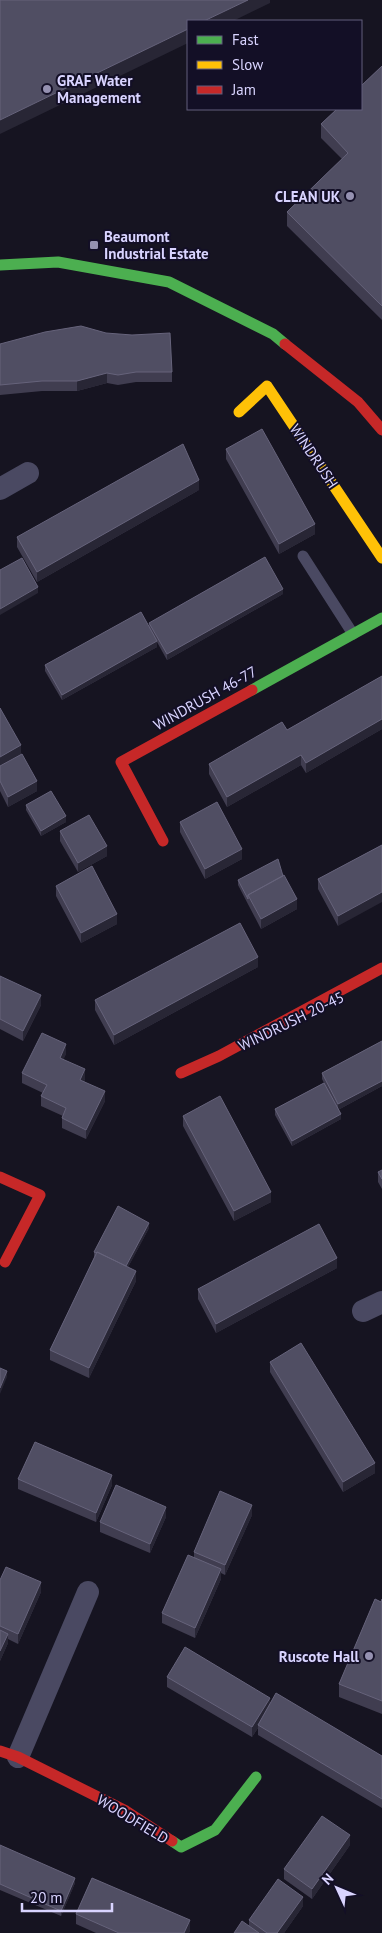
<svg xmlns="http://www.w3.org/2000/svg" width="382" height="1933" font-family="'PT Sans',sans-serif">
<rect width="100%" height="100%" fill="#161421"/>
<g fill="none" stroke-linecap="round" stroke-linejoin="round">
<!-- lane -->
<path stroke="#4a4962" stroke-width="11" d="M303 556 353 634"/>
<!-- street -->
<path stroke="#4a4962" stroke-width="22" d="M0 489 28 473
M363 1311 382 1302
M18 1757 88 1592"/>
<!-- fast -->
<path stroke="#4caf50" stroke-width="11" d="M0 265 58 262 169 282 273 334 285 344
M252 690 382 618
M172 1841 181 1847 215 1830 256 1777"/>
<!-- slow -->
<path stroke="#ffc107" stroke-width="11" d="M239 412 267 386 382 558"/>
<!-- jam -->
<path stroke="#c62828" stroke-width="11" d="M285 344 358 402 382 430
M163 841 121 762 252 690
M181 1073 219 1056 382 968
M0 1177 40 1195 5 1262
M0 1751 18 1757 126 1811 172 1841"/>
</g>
<!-- wall -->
<path fill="#403d50" d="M382 66V320L287 226V212L342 159 321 138V124Z
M0 344 172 372V382H136L118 385 107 383 77 391H42L0 395Z
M226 449 315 534 279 554 226 459Z
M199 490 37 582 17 547V537Z
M283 594 167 660 157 642V647L62 700 45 671V665L149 628V623Z
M382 676V729L306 773 301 765 227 807 209 774V764L287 730Z
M0 708 21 754 37 791 8 807 0 791Z
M26 805 66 822 41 836 26 810Z
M180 822 242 859 205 879 180 832Z
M60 831 107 856 78 872 60 841Z
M382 845 338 926 318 889V879Z
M283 876 297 909 261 929 238 885V880Z
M56 886 117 924 81 943 56 896Z
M258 967 114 1045 95 1010V1000Z
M0 976 41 1005 23 1041 0 1029Z
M382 1041V1086L338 1110 341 1119 292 1146 275 1115V1109L324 1083 322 1079V1073Z
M66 1054 63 1059 85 1079 84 1081 105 1101 86 1139 62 1128V1118L63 1116 41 1106V1096L43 1093 22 1083V1073Z
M183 1116 271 1202 234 1221 183 1126Z
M382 1170V1189L378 1182V1172Z
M149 1228 128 1267 136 1281 89 1378 50 1360V1350L94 1258V1252Z
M337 1268 216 1333 198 1299V1289Z
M270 1362 375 1473 343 1492 270 1372Z
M18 1479 112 1485 96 1522 18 1489Z
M252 1515 225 1575 221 1573V1579L195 1638 162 1623V1613L194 1558V1552Z
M166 1517 150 1553 100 1532V1522Z
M0 1580 41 1592 18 1644 8 1639V1643L0 1661Z
M382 1599V1714L339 1697V1684Z
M167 1677 270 1704 382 1756V1808L258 1735V1728L252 1737 167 1687Z
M0 1845 75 1883 61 1916 0 1890Z
M350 1845 312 1899 284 1879V1869Z
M303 1906 284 1933H234L249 1926V1920Z
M76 1914 190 1930 189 1933H96L76 1924Z"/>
<!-- shaded-wall -->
<path fill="#282635" d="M248 0H270V3L233 21H204Z
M188 29V43L0 134V120Z
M107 373V383L77 391V381Z
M199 480V490L37 582V572Z
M315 524V534L279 554V544Z
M38 587V593L0 615V609Z
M283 589V594L167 660V654Z
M157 641V647L62 700V695Z
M382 719V729L306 773V763Z
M21 745V755L0 767V757Z
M301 755V765L227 807V797Z
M37 781V791L8 807V797Z
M66 816V822L41 836V831Z
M107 846V856L78 872V863Z
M242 849V859L205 879V869Z
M382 892V902L338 926V916Z
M297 899V909L261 929V919Z
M117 914V924L81 943V933Z
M258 957V967L114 1045V1035Z
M41 995V1005L23 1041V1031Z
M66 1044V1054L60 1068V1058Z
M85 1069V1079L80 1090V1080Z
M382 1081V1086L338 1110V1104Z
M105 1091V1101L86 1139V1130Z
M341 1114V1119L292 1146V1141Z
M271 1192V1202L234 1221V1211Z
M149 1223V1228L125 1273V1268Z
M337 1258V1268L216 1333V1324Z
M136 1271V1281L89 1378V1368Z
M7 1371V1377L0 1394V1388Z
M375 1463V1473L343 1492V1482Z
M112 1475V1485L96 1522V1513Z
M252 1505V1515L225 1575V1565Z
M166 1507V1517L150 1553V1544Z
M221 1569V1579L195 1638V1628Z
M41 1582V1592L18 1644V1634Z
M8 1634V1643L0 1661V1651Z
M270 1698V1708L258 1725V1728L252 1737V1727Z
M350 1835V1845L312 1899V1889Z
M75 1878V1883L61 1916V1911Z
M303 1897V1906L284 1933H277Z
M190 1920V1930L189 1933H184Z"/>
<!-- building -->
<path fill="#504e63" stroke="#66637b" d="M0 0H248L204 21H188V29L0 120Z
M382 66V306L287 212 348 153 321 124 337 109H361V86Z
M81 326 106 333 132 335 170 333 172 372H136L118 375 107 373 77 381H42L0 385V344L45 332Z
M262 429 315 524 279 544 226 449Z
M183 444 199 480 37 572 17 537Z
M265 557 283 589 167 654 149 623Z
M22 558 38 587 0 609V570Z
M141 612 157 641 62 695 45 665Z
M382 676V719L306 763 301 755 227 797 209 764 282 722 287 730Z
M0 708 21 745 0 757Z
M22 754 37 781 8 797 0 781V766Z
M51 791 66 816 41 831 26 805Z
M217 802 242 849 205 869 180 822Z
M89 815 107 846 78 863 60 831Z
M382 845V892L338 916 318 879Z
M278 859 283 876 248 895V899L238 880Z
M92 866 117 914 81 933 56 886Z
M284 875 297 899 261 919 248 895Z
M240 923 258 957 114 1035 95 1000Z
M0 976 41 995 23 1031 0 1019Z
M42 1033 66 1044 60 1058 85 1069 80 1080 105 1091 86 1130 62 1118 66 1108 41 1096 47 1085 22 1073Z
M382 1041V1081L338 1104 322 1073Z
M324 1083 341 1114 292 1141 275 1109Z
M220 1096 271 1192 234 1211 183 1116Z
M382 1170V1179L378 1172Z
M118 1206 149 1223 126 1266 97 1252 96 1253 94 1252Z
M319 1224 337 1258 216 1324 198 1289Z
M97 1252 136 1271 89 1368 50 1350Z
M301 1343 375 1463 343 1482 270 1362Z
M0 1368 7 1371 0 1388Z
M35 1442 112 1475 96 1513 18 1479Z
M116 1485 166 1507 150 1544 100 1522Z
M220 1491 252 1505 225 1565 194 1552Z
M188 1555 221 1569 195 1628 162 1613Z
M6 1567 41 1582 18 1634 0 1626V1580Z
M375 1599 381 1602 382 1599V1701L339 1684Z
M0 1630 8 1634 0 1651Z
M185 1647 270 1698 252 1727 167 1677Z
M276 1693 382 1756V1799L258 1725Z
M322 1816 350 1835 312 1889 284 1869Z
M0 1845 75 1878 61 1911 0 1884Z
M92 1878 190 1920 184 1933H119L76 1914Z
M278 1879 303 1897 277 1933H267L249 1920Z
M242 1921 259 1933H234Z"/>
<!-- markers -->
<g fill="#9591b1" stroke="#130f26" stroke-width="2">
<circle cx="47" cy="89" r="5"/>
<circle cx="350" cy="196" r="5"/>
<rect x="89" y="240" width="10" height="10" rx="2.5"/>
<circle cx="369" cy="1656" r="5"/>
</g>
<g text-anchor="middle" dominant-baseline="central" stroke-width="4" stroke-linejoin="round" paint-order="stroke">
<!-- poi labels -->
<g font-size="15" font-weight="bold" fill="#d9d4ff" stroke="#130f26" text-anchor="start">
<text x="57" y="80">GRAF Water<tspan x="57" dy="17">Management</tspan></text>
<text x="340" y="196" text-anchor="end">CLEAN UK</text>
<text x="104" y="236">Beaumont<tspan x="104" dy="17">Industrial Estate</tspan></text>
<text x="359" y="1656" text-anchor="end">Ruscote Hall</text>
</g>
<!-- street labels -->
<g font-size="15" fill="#d9d4ff" stroke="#130f26">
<text transform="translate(314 456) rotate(56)">WINDRUSH</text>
<text transform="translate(205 698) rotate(-29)">WINDRUSH 46-77</text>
<text transform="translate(291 1021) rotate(-26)">WINDRUSH 20-45</text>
<text transform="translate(133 1819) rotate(31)">WOODFIELD</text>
</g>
</g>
<!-- legend -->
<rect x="187" y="20" width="175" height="90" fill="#130f26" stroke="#625e7d"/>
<rect x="197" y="36" width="25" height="8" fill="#4caf50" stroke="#625e7d"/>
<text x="232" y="45" font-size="15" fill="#d9d4ff">Fast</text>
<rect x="197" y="61" width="25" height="8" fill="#ffc107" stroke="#625e7d"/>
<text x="232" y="70" font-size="15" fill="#d9d4ff">Slow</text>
<rect x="197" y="86" width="25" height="8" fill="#c62828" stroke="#625e7d"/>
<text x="232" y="95" font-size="15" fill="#d9d4ff">Jam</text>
<!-- north arrow -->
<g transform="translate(337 1888) rotate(314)" stroke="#130f26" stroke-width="4" paint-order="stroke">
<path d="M0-4L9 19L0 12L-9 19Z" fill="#d9d4ff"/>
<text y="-8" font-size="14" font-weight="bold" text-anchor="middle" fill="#d9d4ff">N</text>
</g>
<!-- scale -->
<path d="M22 1903v8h90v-8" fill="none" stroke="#d9d4ff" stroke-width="2.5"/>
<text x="30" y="1903" font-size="15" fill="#d9d4ff" stroke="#130f26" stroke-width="4" paint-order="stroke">20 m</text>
</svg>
